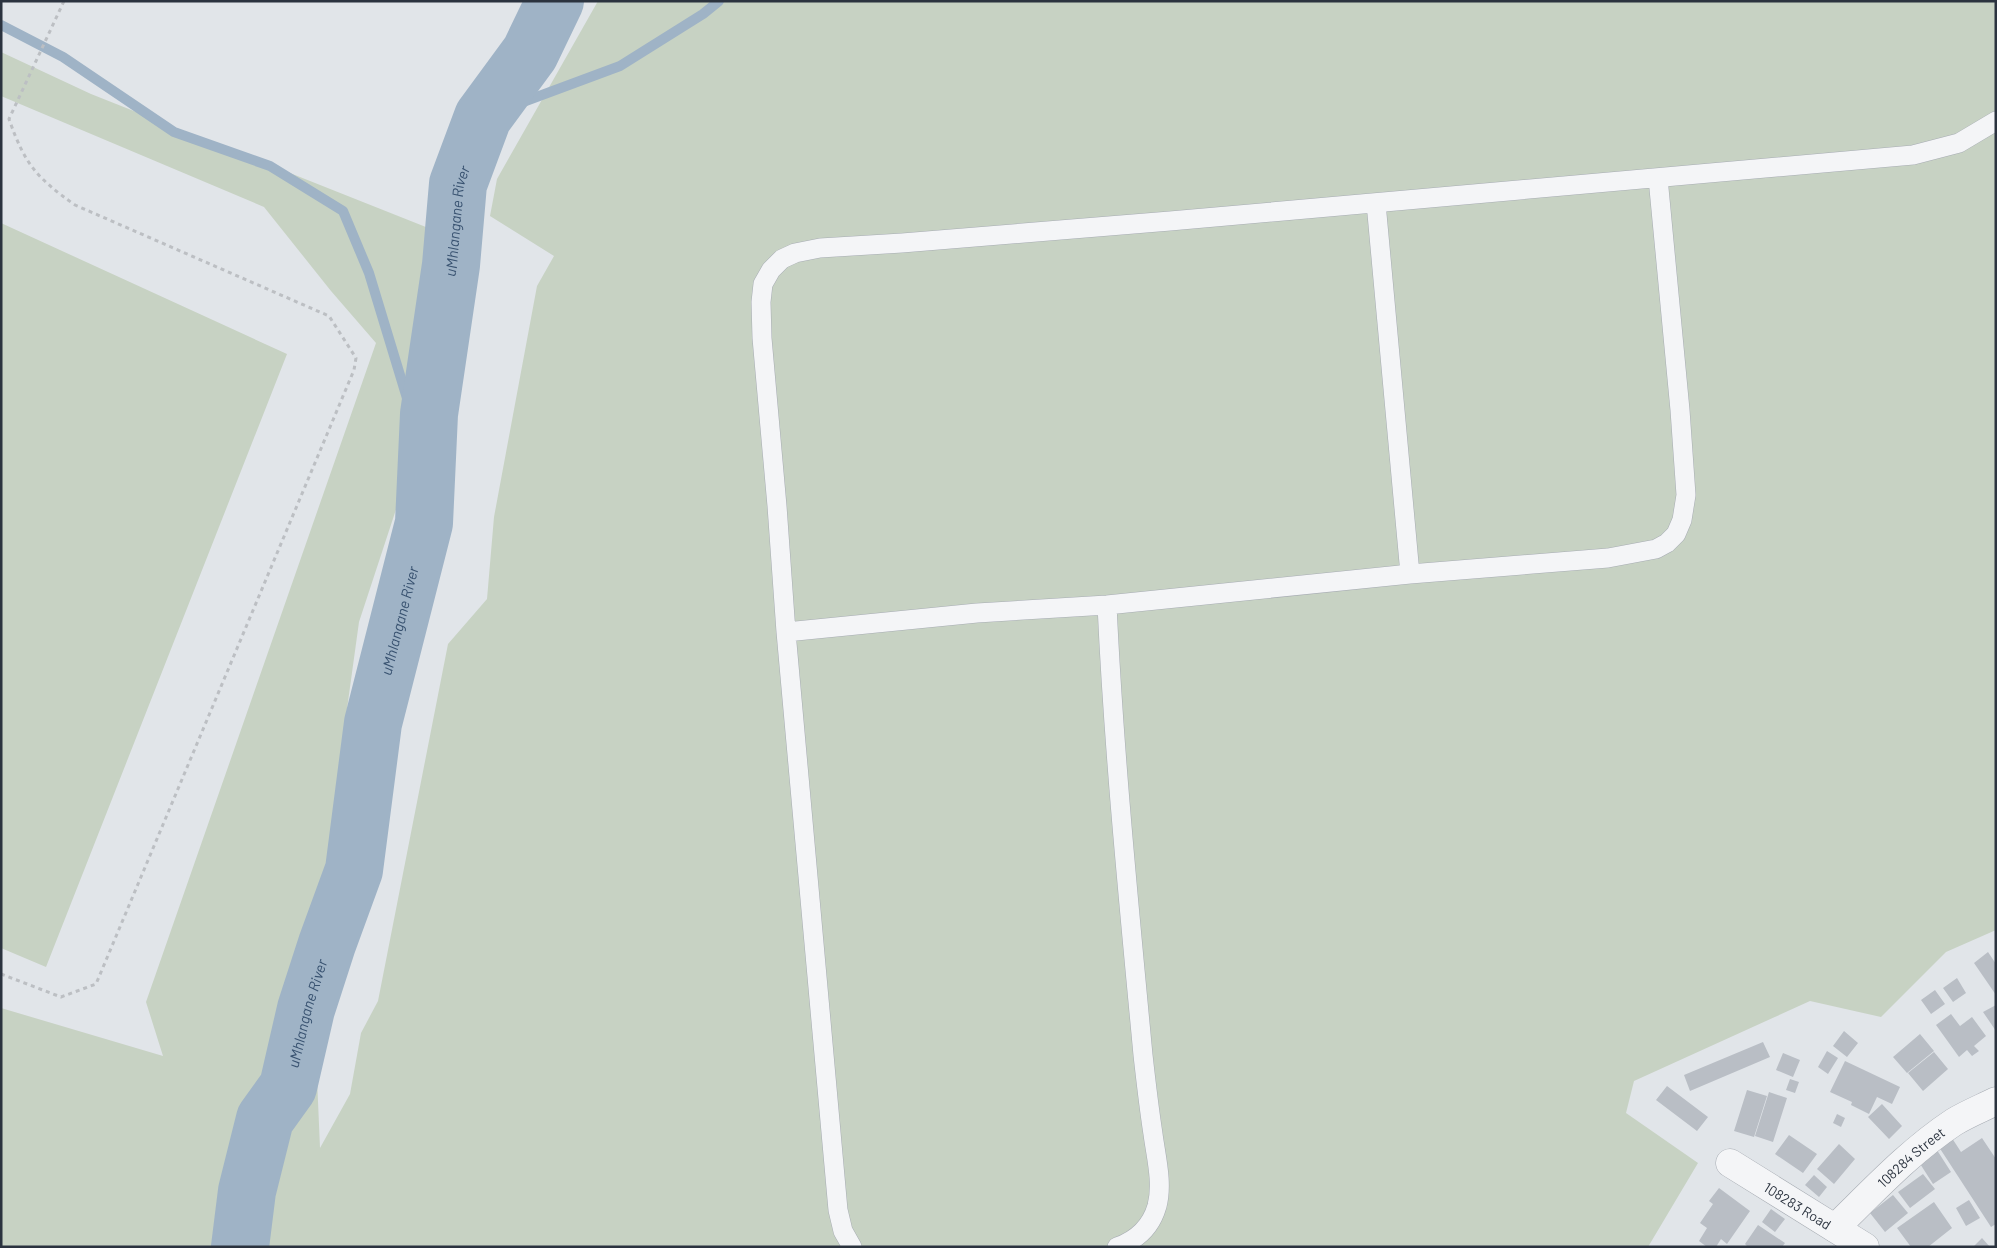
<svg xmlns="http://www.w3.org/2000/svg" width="1997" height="1248" font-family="Barlow,sans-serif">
<rect width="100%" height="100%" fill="#e1e5e9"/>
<!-- green -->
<path fill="#c7d2c3" d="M598 1H1996V930L1946 952 1881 1017 1810 1001 1634 1081 1626 1113 1698 1163 1648 1247H1V1008L163 1056 146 1002 376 343 331 291 264 207 1 96V52L91 94 446 235 407 476 359 622 346 716 360 896 315 1031 320 1148 350 1094 361 1033 378 1001 448 644 487 599 494 517 537 286 554 256 490 216 497 179Z
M1 223 287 354 46 967 1 948Z"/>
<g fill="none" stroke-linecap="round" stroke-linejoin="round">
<!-- stream -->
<path stroke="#9fb3c6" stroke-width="10" d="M1 25 63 57 174 132 270 166 343 211 369 273 427 464
M483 117 620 66 703 14 719 1"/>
<!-- river -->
<path stroke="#9fb3c6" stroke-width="58" id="s1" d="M240 1247 247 1191 265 1119 288 1087 306 1009 327 944 354 870 373 723 424 523 429 414 451 265 458 184 483 117 530 53 555 1"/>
</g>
<!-- building -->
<path fill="#b9bec5" d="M1988 952 1996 964V995L1974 963Z
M1957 978 1966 993 1953 1002 1943 988Z
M1935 990 1945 1004 1931 1014 1921 1000Z
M1996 1005V1031L1983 1012Z
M1951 1014 1960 1026 1972 1017 1986 1036 1974 1046 1979 1051 1972 1056 1967 1050 1959 1057 1936 1025Z
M1844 1031 1858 1043 1847 1057 1833 1046Z
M1920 1034 1934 1051 1907 1073 1893 1057Z
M1763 1042 1770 1057 1690 1091 1684 1075Z
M1827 1051 1838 1058 1828 1074 1818 1067Z
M1934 1052 1948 1069 1923 1091 1908 1073Z
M1783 1053 1800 1060 1793 1077 1776 1070Z
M1845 1061 1900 1087 1892 1104 1877 1097 1869 1114 1851 1105 1852 1102 1830 1092Z
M1790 1079 1799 1082 1795 1093 1786 1090Z
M1667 1086 1708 1117 1697 1131 1656 1100Z
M1747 1090 1767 1096 1754 1137 1734 1131Z
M1769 1092 1787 1098 1773 1142 1755 1136Z
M1882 1104 1902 1126 1889 1139 1868 1117Z
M1837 1114 1845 1118 1841 1127 1833 1123Z
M1789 1135 1817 1154 1803 1173 1775 1154Z
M1950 1135 1961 1152 1982 1138 1996 1159V1224L1991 1227 1937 1144Z
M1839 1144 1855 1159 1834 1184 1817 1169Z
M1935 1147 1951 1172 1933 1184 1917 1159Z
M1923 1174 1935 1189 1910 1208 1898 1192Z
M1814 1175 1827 1187 1819 1197 1805 1185Z
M1719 1188 1750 1211 1727 1244 1721 1239 1716 1247H1707L1699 1241 1707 1228 1700 1223 1713 1204 1709 1201Z
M1893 1195 1908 1213 1885 1232 1870 1213Z
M1969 1200 1980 1218 1966 1226 1956 1208Z
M1934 1202 1952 1228 1928 1247H1911L1897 1228Z
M1771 1209 1785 1219 1775 1232 1762 1222Z
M1758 1225 1785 1243 1782 1247H1748L1745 1244Z
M1982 1238 1990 1247H1973Z"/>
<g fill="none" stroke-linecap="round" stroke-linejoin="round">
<!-- lane casing -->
<g stroke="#a7acb3" stroke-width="20">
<path id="lane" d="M1376 203 1410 574
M1107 605C1114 756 1129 905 1143 1055 1146 1082 1149 1108 1153 1134 1156 1157 1163 1183 1157 1206 1151 1227 1137 1240 1117 1247
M786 632 977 613 1107 605 1410 574 1608 558 1656 549 1667 543 1676 534 1682 520 1686 495 1680 410 1658 178
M852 1247 843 1231 838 1210 786 632 777 506 762 338 761 302 763 284 771 270 782 259 795 253 820 248 902 243 1170 221 1913 155 1959 143 1996 121"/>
</g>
<!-- street casing -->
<g stroke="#a7acb3" stroke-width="29">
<g id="street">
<path id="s2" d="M1730 1163 1865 1247"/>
<path id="s3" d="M1835 1228C1873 1191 1910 1151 1954 1122 1967 1114 1982 1108 1996 1101"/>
</g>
</g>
<!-- path -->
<path stroke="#bcbfc3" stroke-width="3" stroke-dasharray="4 4" stroke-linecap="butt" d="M1 974 61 997 96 984 354 370 356 358 329 316 75 205C37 178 25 165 9 119L64 1"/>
<!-- lane -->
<use href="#lane" stroke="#f4f5f7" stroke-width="19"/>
<!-- street -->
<use href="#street" stroke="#f4f5f7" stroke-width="28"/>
</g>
<g text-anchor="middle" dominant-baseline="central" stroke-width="5" stroke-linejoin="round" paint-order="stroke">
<!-- street labels -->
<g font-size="14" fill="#2b333f" stroke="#f1f3f6">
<text stroke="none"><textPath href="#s3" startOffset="104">108284 Street</textPath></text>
<text stroke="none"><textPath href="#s2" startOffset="80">108283 Road</textPath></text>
</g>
<!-- water labels -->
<g font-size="15" font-style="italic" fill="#385270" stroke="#f1f3f6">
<text stroke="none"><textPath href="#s1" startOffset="1056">uMhlangane River</textPath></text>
<text stroke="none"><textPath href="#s1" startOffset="651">uMhlangane River</textPath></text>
<text stroke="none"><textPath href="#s1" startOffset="246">uMhlangane River</textPath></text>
</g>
</g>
<!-- border -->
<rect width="1997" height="1248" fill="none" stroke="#2b333f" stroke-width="5"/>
</svg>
